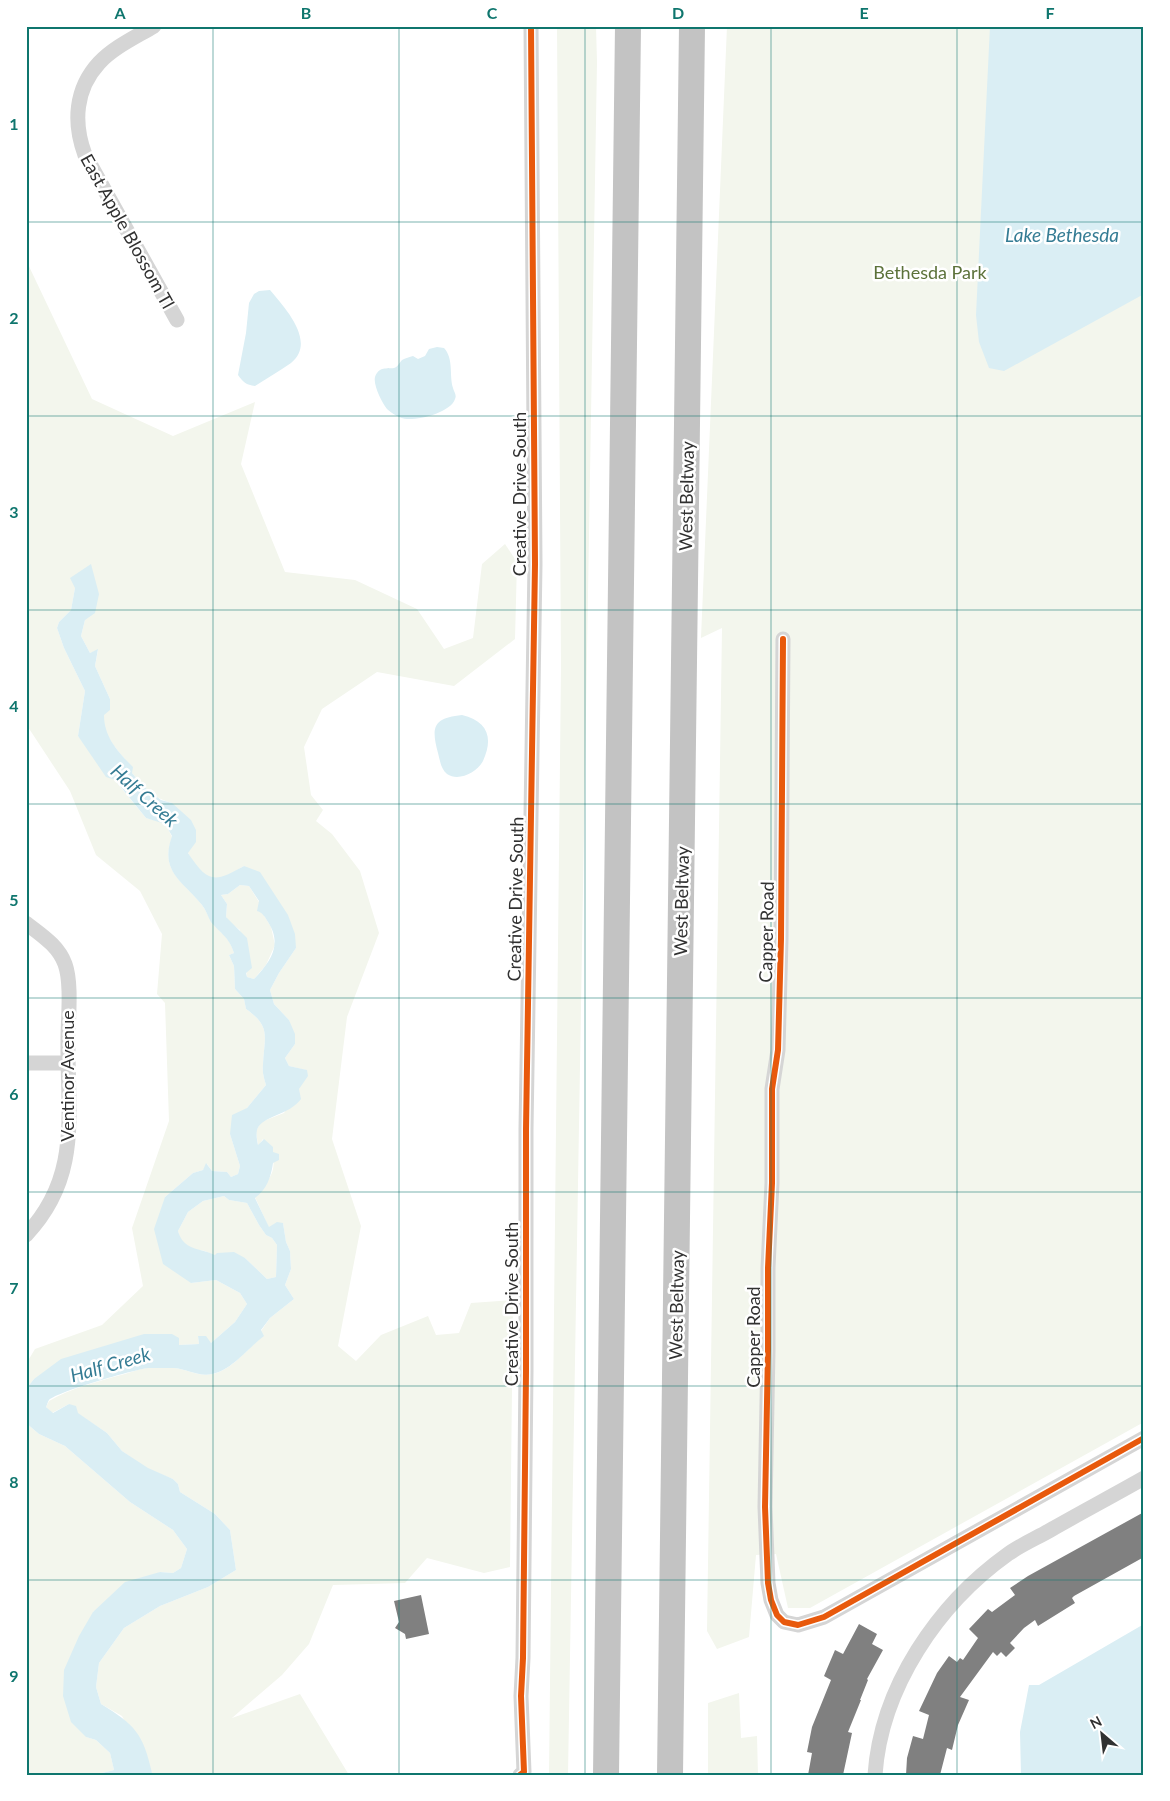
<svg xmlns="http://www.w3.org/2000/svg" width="1170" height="1801" font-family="Lato,sans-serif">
<rect width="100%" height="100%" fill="#fff"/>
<!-- green -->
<path fill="#f3f6ed" d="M557 26H596L597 62 568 1775H549L561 668Z
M727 26H1144V1422L810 1608H788L776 1554 756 1555 749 1637 717 1649 707 1631 722 628 701 638Z
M26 260 92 399 173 436 255 402 241 464 285 572 355 580 417 609 444 649 473 638 482 564 505 544 517 562 515 639 454 686 377 672 322 709 304 747 311 795 323 810 316 821 332 834 360 871 379 933 347 1017 332 1139 361 1226 338 1346 356 1361 381 1335 428 1316 436 1335 459 1333 471 1303 513 1300 510 1567 484 1573 427 1558 405 1583 333 1585 309 1644 282 1675 232 1718 300 1694 349 1775H151L152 1773 122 1716 101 1704 96 1687 99 1663 124 1628 160 1606 208 1587 236 1570 230 1530 215 1514 180 1492 178 1484 173 1479 148 1469 122 1451 107 1433 77 1413 69 1404 52 1413 46 1407 49 1401C71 1388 96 1382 121 1375 129 1373 138 1369 147 1368 156 1367 165 1368 174 1368 187 1369 198 1377 212 1374 231 1371 248 1348 263 1336L261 1331 270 1318 294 1299 285 1285 291 1269 290 1251 286 1242 283 1223 269 1228 255 1197C273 1176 282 1165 263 1139L258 1146 256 1131 261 1122 284 1113 299 1089 306 1070 289 1066 285 1058 295 1044 289 1020 274 1004 270 990 279 973 296 948 244 866C235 871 225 879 215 878 189 877 178 823 172 803 154 799 143 786 132 773V767C121 754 99 733 104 714 105 709 108 704 110 699L95 666 98 650 90 653 81 636 85 620 75 588 71 610 59 622 57 628 64 648 85 691 78 736 146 818 165 823 172 837C159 872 184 881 202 905 206 910 208 917 212 922 222 935 229 936 234 953L229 955 234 966 235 989 244 999 246 1009C272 1027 264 1037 263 1065 262 1072 264 1079 266 1085L247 1108 230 1134 240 1166 238 1174 231 1177 227 1172 212 1171 207 1164 203 1170 193 1173 165 1197 191 1283 216 1280 240 1293 247 1304 235 1322 211 1343 198 1336 199 1344 179 1345 34 1379 26 1389V1364L35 1349 102 1325 143 1286 132 1228 169 1121 165 1003 157 994 162 934 140 891 96 855 70 791 26 724Z
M240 885 249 886 259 902 262 912 271 927 275 945 266 965 254 979 247 977 240 930 229 922 226 917 227 904 221 895 228 894Z
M224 1196 229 1200 247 1203 259 1225 266 1235 272 1238 277 1245 276 1277 267 1279 245 1258 215 1256 205 1251 192 1249 181 1241 178 1231 188 1212 203 1201Z
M26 1423 39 1434 65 1446 130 1502 173 1530 187 1549 181 1568 173 1573 160 1572 93 1612 86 1737 96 1740 110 1753 114 1770 102 1773V1775H26Z
M739 1693 741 1738 757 1736 758 1775H708V1703Z"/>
<!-- water -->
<path fill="#daeef4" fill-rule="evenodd" d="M990 26H1144V294L1004 371 989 368 979 342 976 315Z
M270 290C285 308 317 342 291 363 280 371 267 378 255 386 246 385 243 382 238 375L246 333 249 303 254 294 259 291Z
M437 347 444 348C454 359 449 375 453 388 454 392 457 395 455 399 451 412 420 420 407 419 401 419 391 413 387 409 382 403 373 385 375 377 379 366 387 369 394 368 398 367 399 363 402 360 405 358 410 357 413 356L418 359 425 356 429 349Z
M91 564 99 594 95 613 85 620 81 636 90 653 98 649 95 666 110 699V710L104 715C104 737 118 752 133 767L132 773 143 786 161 800 172 803 191 820 196 830V842L188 853C208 883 214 883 244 866L260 872 288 915 295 934 296 948 279 973 270 990 274 1004 289 1020 295 1034V1044L285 1058 289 1066 307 1070 308 1076 299 1089 301 1099C290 1115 261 1116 257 1130 256 1134 257 1141 258 1145L264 1139 273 1147V1152L279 1154V1160L273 1163C271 1177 267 1189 255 1198L269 1227 277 1222 283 1223 286 1242 290 1251 291 1269 285 1285 294 1299 270 1318 261 1330 264 1336C248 1348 232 1370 212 1374 199 1377 187 1369 174 1368 166 1368 156 1368 148 1368 133 1370 59 1391 49 1400 48 1401 47 1405 46 1407L53 1413 69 1404 76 1406 78 1413 107 1433 122 1451 148 1468 173 1479 178 1484 180 1492 215 1514 230 1530 236 1570 208 1587 160 1606 124 1628 99 1663 96 1687 101 1704C135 1725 143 1733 152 1773L151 1775H102V1773L114 1770 110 1753 96 1740 86 1737 71 1722 63 1696 64 1670 79 1636 93 1612 125 1582 160 1572 173 1573 181 1568 187 1549 173 1530 130 1502 65 1446 39 1434 26 1423V1389L34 1379 61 1359 144 1334H172L179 1338V1345L199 1344 198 1336H206L211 1343 235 1322 247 1304 240 1293 216 1280 191 1283 163 1264 154 1229 165 1197 193 1173 203 1170 206 1163 212 1171 227 1172 231 1177 238 1174 240 1166 230 1134 232 1115 247 1108 266 1085C264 1079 262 1072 263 1065 264 1037 272 1027 246 1009L244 999 235 989 234 966 229 955 234 953C229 937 221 934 211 922 208 917 206 910 202 905 183 881 159 872 172 836L165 824 146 818 115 780 106 777 78 736 85 691 64 648 57 628 59 622 71 610 75 588 70 578ZM240 885 249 886 259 901 257 911C263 913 265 917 268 922 283 945 270 962 254 979L247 977 246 973 252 968 247 938 226 917 227 904 221 895 228 894ZM224 1196 229 1200 247 1203 259 1225 266 1235 272 1238 277 1245 276 1277 267 1279 245 1258 234 1252 217 1253 215 1255C198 1247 184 1251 178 1231L188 1212 203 1201Z
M462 715C487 721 494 737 483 761 477 772 459 782 447 774 441 769 440 761 438 753 431 727 433 718 462 715Z
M1144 1624V1775H1021L1020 1732 1029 1685H1039Z"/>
<!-- building -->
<path fill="#808080" d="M1144 1512V1557L1074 1596 1072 1598 1075 1603 1038 1626 1035 1620 1024 1628 1010 1643 1015 1648 1006 1657 1001 1652 997 1656 993 1652 960 1697 969 1700 958 1725 952 1750 947 1748 940 1775H906L907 1758 913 1736 923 1739 929 1715 919 1711 937 1673 949 1656 957 1662 960 1658 963 1660 978 1638 969 1629 988 1609 992 1612 1015 1595 1010 1588 1028 1576Z
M421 1595 429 1634 406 1639 405 1634 395 1628 399 1622 394 1601Z
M859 1624 877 1634 872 1644 883 1650 867 1679 868 1680 860 1700H861L848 1732 852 1733 843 1775H808L812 1753 807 1752 812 1727 831 1680 824 1676 835 1650 843 1654Z"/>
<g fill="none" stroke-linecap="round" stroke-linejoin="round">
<!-- street -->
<path stroke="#d5d5d5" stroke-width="15" d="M154 26C136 37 114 47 99 63 75 89 73 123 85 155L177 320
M783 639 781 939 778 1050 772 1089V1183L768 1268V1350L765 1507 768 1583 771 1600 777 1615 784 1622 798 1625 824 1617 1144 1438
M26 923C41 935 58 945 65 964 72 983 68 1019 68 1040 67 1113 82 1176 26 1235
M26 1063H67
M520 1775 524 1772 521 1696 523 1658 526 1371V1129L535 564 531 26
M875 1775C881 1687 938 1604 1008 1554 1022 1544 1039 1537 1054 1528 1084 1511 1114 1495 1144 1478"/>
<!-- highway -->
<path stroke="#c3c3c3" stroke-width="26" d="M606 1775 628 26
M670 1775 692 26"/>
<!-- cycleway casing -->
<g stroke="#fff" stroke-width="9">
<path id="cycleway" d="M783 639 781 939 778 1050 772 1089V1183L768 1268V1350L765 1507 768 1583 771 1600 777 1615 784 1622 798 1625 824 1617 1144 1438
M520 1775 524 1772 521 1696 523 1658 526 1371V1129L535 564 531 26"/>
</g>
<!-- cycleway -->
<use href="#cycleway" stroke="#e8590c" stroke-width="6"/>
</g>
<!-- grid -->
<path fill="none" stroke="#0f766e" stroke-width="1" stroke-opacity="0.55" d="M213 26V1775M399 26V1775M585 26V1775M771 26V1775M957 26V1775M26 222H1144M26 416H1144M26 610H1144M26 804H1144M26 998H1144M26 1192H1144M26 1386H1144M26 1580H1144"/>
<g text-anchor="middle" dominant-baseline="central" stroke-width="5" stroke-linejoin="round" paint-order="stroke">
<!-- street labels -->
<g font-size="18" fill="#313131" stroke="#fff">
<text transform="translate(128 231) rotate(61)">East Apple Blossom Tl</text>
<text transform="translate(519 494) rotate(-90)">Creative Drive South</text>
<text transform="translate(686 496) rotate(-89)">West Beltway</text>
<text transform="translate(515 899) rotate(-89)">Creative Drive South</text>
<text transform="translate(681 901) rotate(-89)">West Beltway</text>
<text transform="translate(766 932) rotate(-89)">Capper Road</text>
<text transform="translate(67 1076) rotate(-90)">Ventinor Avenue</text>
<text transform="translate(511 1304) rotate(-90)">Creative Drive South</text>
<text transform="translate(676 1305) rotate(-89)">West Beltway</text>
<text transform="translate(753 1337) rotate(-90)">Capper Road</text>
</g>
<!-- park labels -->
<g font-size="18" fill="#5c723a" stroke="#fff">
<text x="930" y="272">Bethesda Park</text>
</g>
<!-- water labels -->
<g font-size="19" font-style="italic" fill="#357c94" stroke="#fff">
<text x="1062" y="234">Lake Bethesda</text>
<text transform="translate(145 795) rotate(42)">Half Creek</text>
<text transform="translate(110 1364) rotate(-16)">Half Creek</text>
</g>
</g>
<!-- border -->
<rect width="1170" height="1801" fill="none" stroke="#ffffff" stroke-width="55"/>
<!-- north arrow -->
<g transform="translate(1102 1734) rotate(332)" stroke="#ffffff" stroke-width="4" paint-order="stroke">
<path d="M0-4L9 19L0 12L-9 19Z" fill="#313131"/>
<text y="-8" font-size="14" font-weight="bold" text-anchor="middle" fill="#313131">N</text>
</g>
<rect x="28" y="28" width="1114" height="1746" fill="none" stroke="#0f766e" stroke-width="2"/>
<g font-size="16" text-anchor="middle" font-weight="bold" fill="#0f766e">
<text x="120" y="19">A</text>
<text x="306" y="19">B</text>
<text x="492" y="19">C</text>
<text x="678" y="19">D</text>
<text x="864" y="19">E</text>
<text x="1050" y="19">F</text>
<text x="14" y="130">1</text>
<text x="14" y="324">2</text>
<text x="14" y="518">3</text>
<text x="14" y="712">4</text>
<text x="14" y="906">5</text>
<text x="14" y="1100">6</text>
<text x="14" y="1294">7</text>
<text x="14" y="1488">8</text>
<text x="14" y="1682">9</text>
</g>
</svg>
